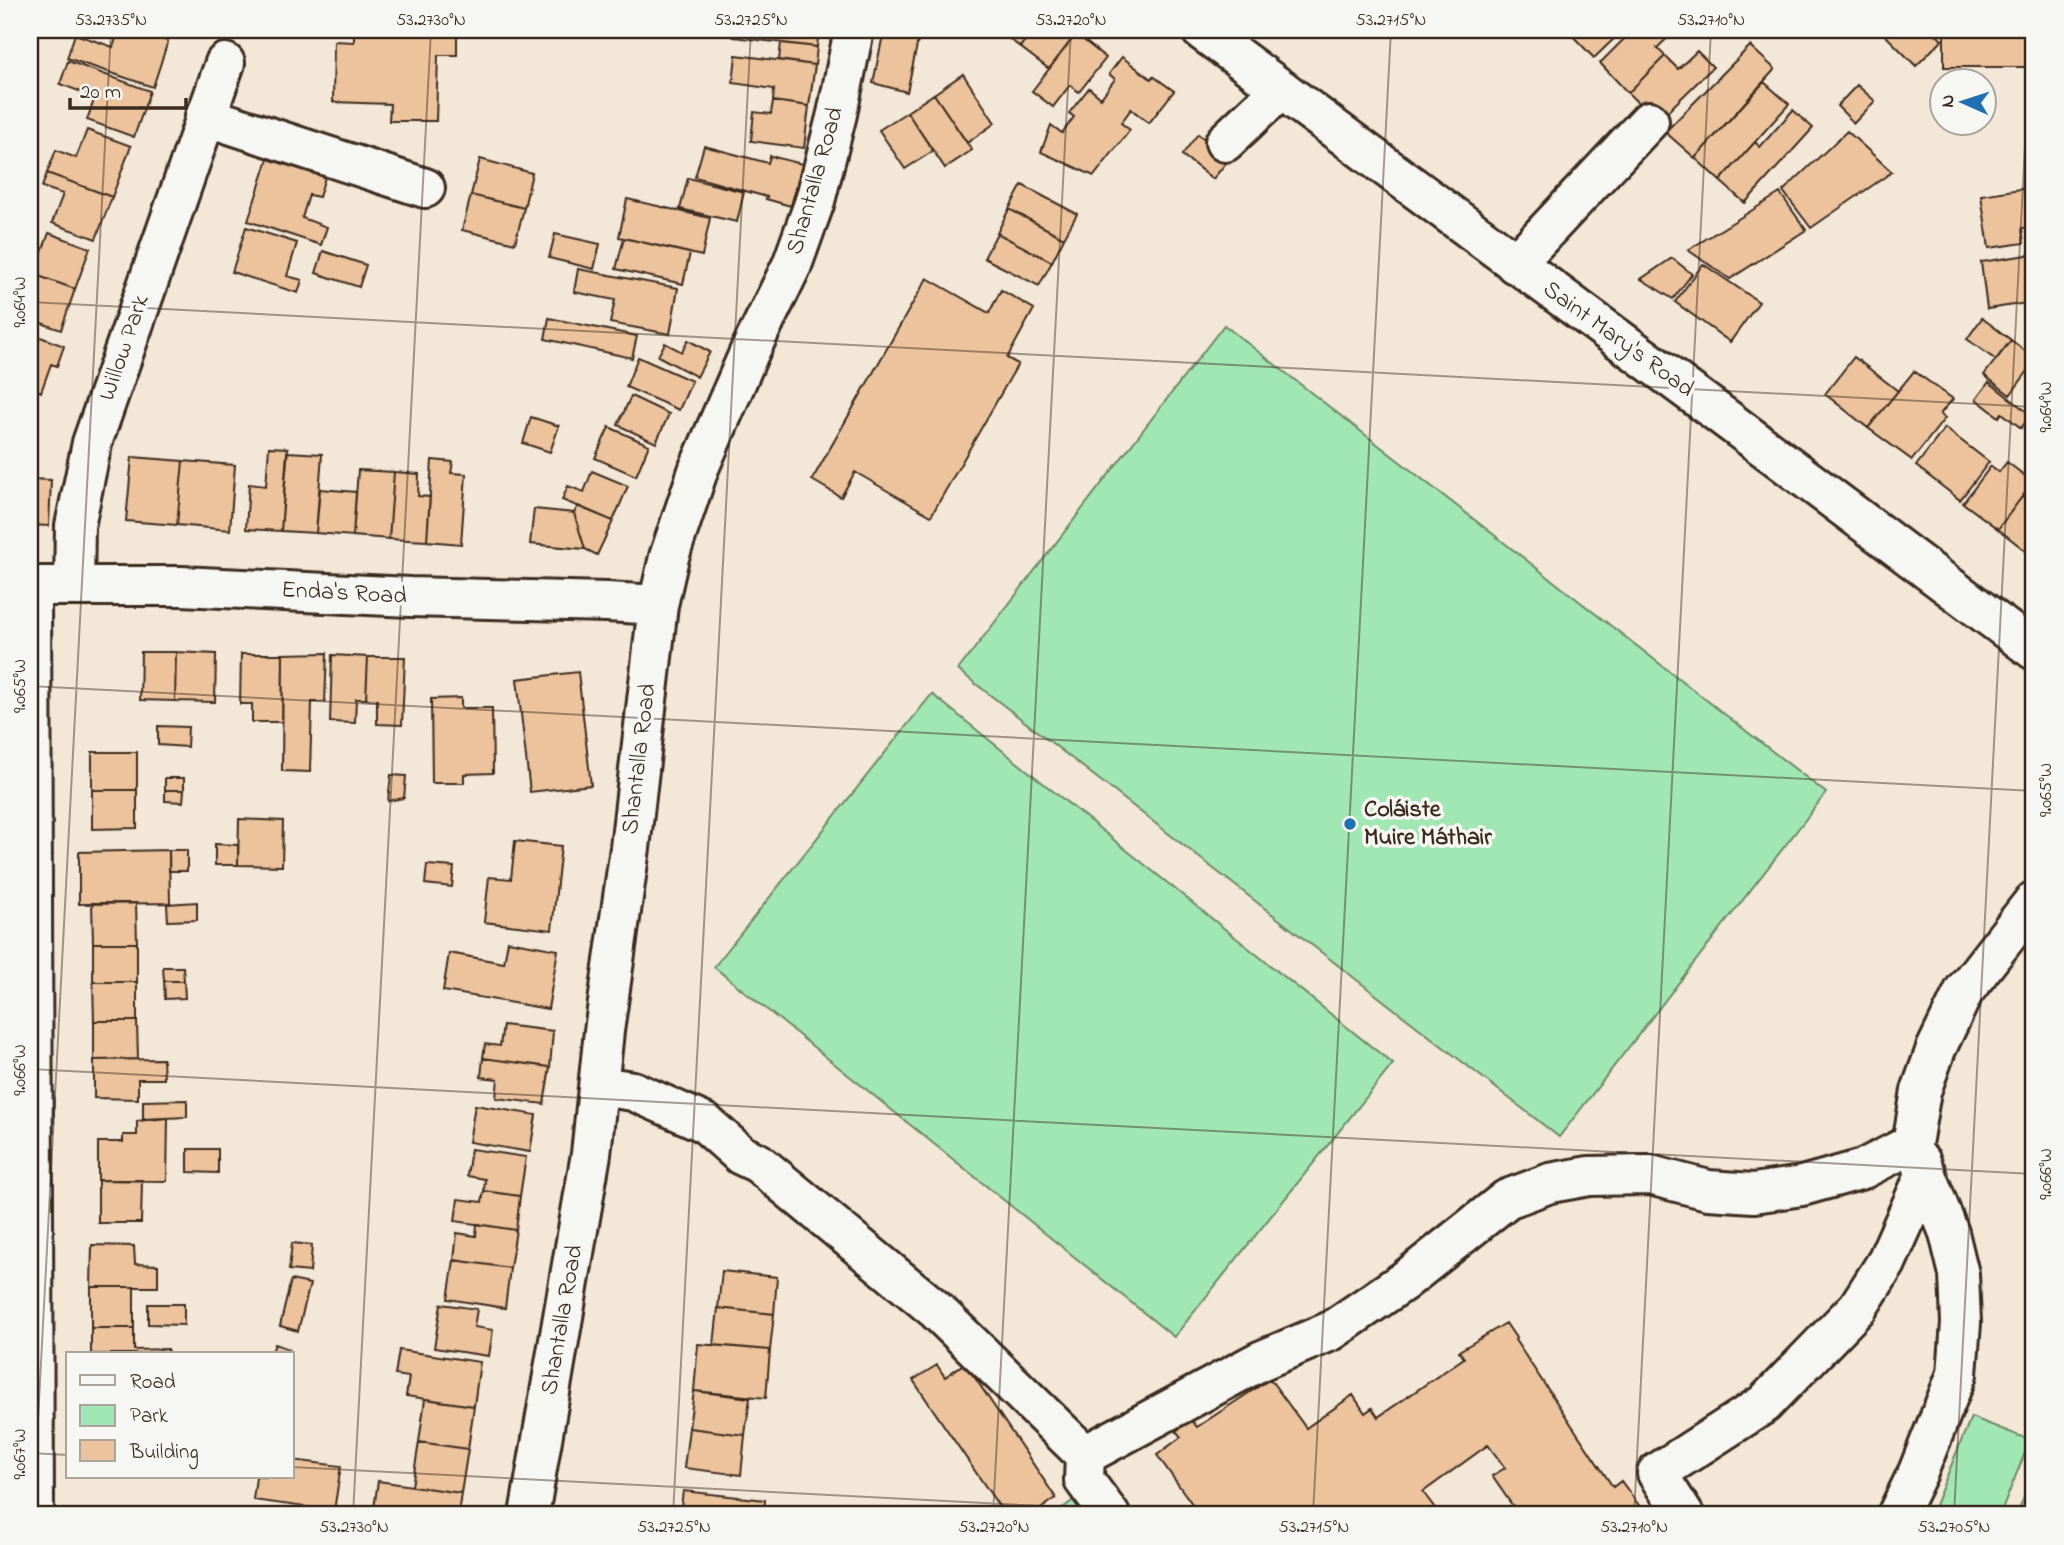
<svg xmlns="http://www.w3.org/2000/svg" width="2064" height="1545" font-family="'Indie Flower',sans-serif">
<rect width="100%" height="100%" fill="#f3e7d8"/>
<filter id="ink" filterUnits="userSpaceOnUse"><feTurbulence type="fractalNoise" baseFrequency=".0143" numOctaves="2"/><feDisplacementMap in="SourceGraphic" scale="14" xChannelSelector="R" yChannelSelector="G"/><feConvolveMatrix kernelMatrix="1 2 1 2 8 2 1 2 1" color-interpolation-filters="sRGB"/></filter>
<g filter="url(#ink)">
<!-- park -->
<path fill="#a1e7b4" stroke="#6e8869" stroke-width="2" d="M1224 325 1826 793 1559 1137 958 670Z
M932 694 1393 1064 1174 1337 714 967Z
M1971 1417 2030 1440 2000 1515H1931Z
M2034 1472V1515H2017Z
M1076 1498 1089 1515H1054Z"/>
<!-- building -->
<path fill="#ecc39c" stroke="#3b2a1e" stroke-width="2" d="M119 30H135L168 41 153 87 67 58 75 34 113 47Z
M354 30H457V55H438L436 121H389L390 104 333 102 334 41 354 42Z
M734 30H819L817 47 733 37Z
M884 30 920 31 907 92 873 83Z
M998 30H1033L1020 47Z
M1033 30H1069L1076 34 1049 69 1020 47Z
M1567 30H1623L1594 58Z
M1633 30H1676L1657 48 1665 56 1628 93 1600 63Z
M1880 30H1932L1942 40 1916 66Z
M1944 30H2034V67H1944Z
M1076 34 1106 58 1079 92 1070 85 1053 107 1032 91Z
M781 43 817 47 815 65 779 60Z
M1750 46 1775 69 1695 158 1665 132Z
M1697 51 1713 67 1657 122 1628 93 1665 56 1678 69Z
M736 55 815 65 809 106 773 101 774 89 733 83Z
M1122 57 1151 79 1153 76 1174 91 1149 123 1131 109 1121 123 1130 130 1094 176 1041 152 1051 125 1062 133 1074 117 1069 113 1089 88 1101 98 1115 79 1109 74Z
M68 61 150 91 134 137 87 120 95 97 60 84Z
M963 74 995 123 967 143 934 94Z
M1764 82 1789 104 1720 181 1695 158Z
M1857 85 1875 101 1854 123 1837 106Z
M934 94 972 150 945 168 907 112Z
M773 101 809 106 804 148 751 141 754 112 771 114Z
M1793 110 1813 128 1745 203 1720 181 1755 142 1760 147Z
M907 112 933 151 905 169 879 130Z
M87 130 131 146 112 197 47 173 56 150 76 158Z
M1847 131 1892 172 1811 228 1783 191Z
M1198 134 1230 158 1213 179 1182 155Z
M704 146 768 163 770 156 802 164 791 206 766 199 767 197 695 177Z
M268 159 325 177 319 197 309 195 302 218 327 227 321 245 248 221Z
M480 159 532 173 524 208 471 195Z
M30 161 37 164 34 174 30 172Z
M47 173 112 197 96 239 52 223 63 194 42 187Z
M688 178 744 192 737 222 680 209Z
M1022 185 1077 214 1064 238 1009 209Z
M2034 187V226L2022 228 2024 243 1989 248 1981 195Z
M1780 193 1806 230 1730 279 1688 250Z
M471 195 524 208 515 243 462 230Z
M627 199 710 218 702 256 619 237Z
M1009 209 1064 238 1052 262 997 233Z
M246 227 297 243 287 276 302 280 298 293 232 272Z
M49 233 90 248 75 289 30 273V259L38 262Z
M997 233 1052 262 1039 286 984 258Z
M555 234 600 244 594 269 549 258Z
M624 238 690 253 683 284 616 269Z
M323 251 366 265 359 287 316 273Z
M2034 254V302L1987 309 1981 262Z
M1672 258 1692 274 1673 299 1641 279Z
M1703 264 1759 302 1730 342 1675 302Z
M578 269 678 288 670 334 610 323 615 300 574 292Z
M30 273 75 289 61 330 30 319Z
M927 278 989 313 1001 290 1034 309 1007 358 1018 364 931 516 855 472 841 497 812 480Z
M549 318 637 336 632 358 545 339Z
M1982 318 2011 340 1996 360 1967 339Z
M30 333 64 346 57 366 51 364 41 392 30 387Z
M688 340 710 352 697 377 658 356 665 343 682 352Z
M2011 340 2034 358V363L2010 395 1984 375Z
M638 357 692 381 679 410 626 387Z
M1854 357 1898 391 1868 428 1825 394Z
M1914 371 1953 399 1940 414 1945 418 1912 460 1868 428Z
M1989 382 2031 415 2021 428 2002 413 1999 417 1976 399Z
M631 396 669 414 656 443 618 425Z
M531 417 559 426 550 452 523 443Z
M609 427 649 445 636 476 595 458Z
M1945 428 1989 462 1960 500 1916 466Z
M269 447 288 448 281 531 246 529 249 484 266 486Z
M287 452 322 454 316 533 281 531Z
M132 457 183 461 177 525 126 521Z
M432 460 453 462 451 473 466 474 461 544 427 541Z
M183 461 235 465 230 530 177 525Z
M2007 462 2033 482 1998 529 1963 503 1991 466 1999 472Z
M358 470 394 472 389 539 353 536Z
M592 471 628 486 613 521 562 500 568 486 584 492Z
M394 472 419 474 418 496 430 497 427 541 389 539Z
M30 479 51 480 49 526 30 525Z
M2033 482 2034 551 2031 555 1998 529Z
M320 489 356 492 353 536 316 533Z
M578 506 613 521 597 555 585 549 574 513Z
M534 509 574 513 585 549 530 544Z
M141 652H176L175 701 140 700Z
M176 652 216 654 215 702 175 701Z
M327 653 325 702H312L310 772 282 771 283 654Z
M241 654H283L282 722H252V704H240Z
M332 655 368 657 366 699H356L355 723 330 722Z
M368 657H405L402 725 377 724V700L366 699Z
M578 672 591 785 530 792 517 679Z
M461 698V708H492L493 773 464 774V783H432L431 699Z
M158 726 188 727 187 747 158 745Z
M92 752H137V790H92Z
M391 775 406 776 404 798 388 801Z
M165 778H184V790H165Z
M92 790H137V828L92 829Z
M165 790H184L183 802 165 801Z
M239 819 283 821 282 866 238 865Z
M515 841 561 846 552 930 484 922 489 877 511 879Z
M215 844 238 845V865H215Z
M169 850 170 903 79 904V852Z
M169 850H187V871H169Z
M427 865 454 867 452 887 425 884Z
M197 902V920L168 921 167 904Z
M92 903H136L137 943H93Z
M508 941 558 950 548 1009 443 991 449 953 504 963Z
M93 943H137V982H93Z
M163 967H183L184 981H164Z
M164 981H184L185 998 165 999Z
M93 982H137V1021H94Z
M94 1021H137L138 1059 94 1060Z
M503 1025 553 1031 550 1067 483 1058 485 1044 500 1046Z
M483 1058 550 1067 544 1104 496 1098 498 1079 481 1077Z
M163 1059 164 1079H138V1099L94 1098V1060Z
M187 1100V1117L143 1119V1101Z
M475 1105 536 1115 530 1152 469 1142Z
M168 1118 167 1181 98 1180V1142H123V1135H137V1121Z
M188 1149H218V1173L188 1172Z
M471 1149 526 1157 520 1196 484 1191 485 1179 467 1176Z
M98 1180H142L141 1223H98Z
M484 1191 520 1196 516 1230 455 1221 458 1199 482 1202Z
M477 1224 516 1230 510 1268 454 1260 457 1233 476 1236Z
M292 1243 312 1245 310 1272 289 1270Z
M92 1245 134 1246 135 1264 158 1265V1287H91Z
M454 1260 510 1268 505 1308 448 1299Z
M722 1271 777 1277 774 1314 718 1308Z
M291 1280 310 1284 298 1331 280 1326Z
M91 1287H134V1328H91Z
M148 1304H184V1325L148 1324Z
M441 1304 477 1309 474 1327 493 1330 489 1356 434 1348Z
M718 1308 774 1314 770 1350 714 1345Z
M1506 1323 1516 1338 1515 1340 1613 1487 1621 1481 1643 1511 1636 1515H1519L1492 1476 1505 1468 1488 1445 1423 1492 1440 1515H1200L1157 1455 1181 1437 1176 1431 1191 1420 1197 1427 1270 1379 1306 1428 1353 1395 1365 1413 1372 1408 1378 1417 1464 1358 1459 1351Z
M91 1328H134V1350L168 1349V1354H91Z
M275 1344 289 1349 287 1354H271Z
M698 1344 770 1350 766 1398 694 1391Z
M399 1350 480 1362 474 1406 406 1396 409 1377 395 1375Z
M965 1363 1056 1498 1032 1515H1005L913 1380 937 1365 945 1377Z
M694 1391 750 1398 745 1435 689 1428Z
M425 1399 474 1406 468 1449 419 1442Z
M689 1428 745 1435 741 1475 684 1468Z
M419 1442 468 1449 461 1493 412 1486Z
M292 1460 341 1466 334 1511 253 1500 256 1477H292Z
M378 1481 461 1493 458 1515H373Z
M683 1491 765 1500 764 1515H680Z"/>
<g fill="none" stroke-linecap="round" stroke-linejoin="round">
<!-- minor casing -->
<g stroke="#3b2a1e" stroke-width="44">
<path id="minor" d="M205 116 425 188
M1225 142 1281 89
M1515 264 1649 121
M30 586H181L410 597 607 602 658 605
M31 586 34 1515
M74 586 75 526 92 443 225 63
M599 1086 633 1091 705 1123 741 1155 758 1163 935 1309 1085 1455 1260 1361 1331 1331 1404 1281 1507 1199 1550 1183 1589 1176 1650 1175 1708 1190 1754 1193 1802 1186 1863 1169 1912 1144 1921 1091 1936 1049 1964 991 2034 901
M1085 1455 1084 1480 1110 1515
M529 1515 591 1154 604 1031 630 848 658 605 669 557 699 468 749 353 792 265 815 201 837 114 854 30
M1684 1515 1657 1473 1764 1404 1858 1307 1886 1263 1926 1173
M1897 1515 1918 1472 1957 1374 1961 1323 1959 1274 1949 1233 1921 1162"/>
</g>
<!-- major casing -->
<g stroke="#3b2a1e" stroke-width="44">
<path id="major" d="M1201 30 1713 409 2034 650"/>
</g>
<!-- minor -->
<use href="#minor" stroke="#f6f6f2" stroke-width="38"/>
<!-- major -->
<use href="#major" stroke="#f6f6f2" stroke-width="38"/>
</g>
</g>
<!-- ticks -->
<path fill="none" stroke="#3b2a1e" stroke-width="2" stroke-opacity="0.45" d="M30 302 2034 407M30 686 2034 791M30 1069 2034 1174M30 1453 68 1455M292 1467 1215 1515M33 1515 111 30M353 1515 431 30M673 1515 751 30M993 1515 1071 30M1313 1515 1391 30M1634 1515 1711 30M1954 1515 2031 30"/>
<!-- markers -->
<circle fill="#1f6fb2" stroke="#f6f6f2" stroke-width="2.5" cx="1350" cy="824" r="7"/>
<g text-anchor="middle" dominant-baseline="central" stroke-width="7" stroke-linejoin="round" paint-order="stroke">
<!-- street labels -->
<g font-size="24" fill="#3b2a1e" stroke="#f6f6f2">
<text transform="translate(816 181) rotate(-74)">Shantalla Road</text>
<text transform="translate(1618 340) rotate(36)">Saint Mary's Road</text>
<text transform="translate(125 348) rotate(-71)">Willow Park</text>
<text transform="translate(344 594) rotate(3)">Enda's Road</text>
<text transform="translate(640 759) rotate(-83)">Shantalla Road</text>
<text transform="translate(563 1320) rotate(-80)">Shantalla Road</text>
</g>
<!-- poi labels -->
<g font-size="24" font-weight="bold" fill="#3b2a1e" stroke="#f6f6f2" text-anchor="start">
<text x="1364" y="810">Coláiste<tspan x="1364" dy="28">Muire Máthair</tspan></text>
</g>
</g>
<!-- margin -->
<rect width="2064" height="1545" fill="none" stroke="#f6f6f2" stroke-width="77"/>
<!-- legend -->
<rect x="66" y="1352" width="228" height="126" fill="#f6f6f2" stroke="#aba49d" stroke-width="2"/>
<rect x="80" y="1375" width="35" height="10" fill="#f6f6f2" stroke="#aba49d" stroke-width="2"/>
<text x="130" y="1388" font-size="21" fill="#3b2a1e">Road</text>
<rect x="80" y="1405" width="35" height="21" fill="#a1e7b4" stroke="#aba49d" stroke-width="2"/>
<text x="130" y="1422" font-size="21" fill="#3b2a1e">Park</text>
<rect x="80" y="1440" width="35" height="21" fill="#ecc39c" stroke="#aba49d" stroke-width="2"/>
<text x="130" y="1458" font-size="21" fill="#3b2a1e">Building</text>
<!-- north arrow -->
<g transform="translate(1963 102) rotate(273)"><circle r="33" fill="#f6f6f2" stroke="#aba49d" stroke-width="2"/>
<path d="M0-5L12 26L0 18L-12 26Z" fill="#1f6fb2"/>
<text y="-10" font-size="19" font-weight="bold" text-anchor="middle" fill="#3b2a1e">N</text>
</g>
<!-- scale -->
<path d="M70 98v10h116v-10" fill="none" stroke="#3b2a1e" stroke-width="3.5"/>
<text x="80" y="98" font-size="21" fill="#3b2a1e" stroke="#f6f6f2" stroke-width="5" paint-order="stroke">20 m</text>
<rect x="38" y="38" width="1987" height="1468" fill="none" stroke="#3b2a1e" stroke-width="2.5"/>
<g font-size="18" text-anchor="middle" fill="#3b2a1e">
<text x="111" y="25">53.2735°N</text>
<text x="431" y="25">53.2730°N</text>
<text x="751" y="25">53.2725°N</text>
<text x="1071" y="25">53.2720°N</text>
<text x="1391" y="25">53.2715°N</text>
<text x="1711" y="25">53.2710°N</text>
<text transform="translate(19 302) rotate(-90)" y="6">9.064°W</text>
<text transform="translate(2045 407) rotate(-90)" y="6">9.064°W</text>
<text transform="translate(19 686) rotate(-90)" y="6">9.065°W</text>
<text transform="translate(2045 790) rotate(-90)" y="6">9.065°W</text>
<text transform="translate(19 1070) rotate(-90)" y="6">9.066°W</text>
<text transform="translate(2045 1174) rotate(-90)" y="6">9.066°W</text>
<text transform="translate(19 1454) rotate(-90)" y="6">9.067°W</text>
<text x="354" y="1532">53.2730°N</text>
<text x="674" y="1532">53.2725°N</text>
<text x="994" y="1532">53.2720°N</text>
<text x="1314" y="1532">53.2715°N</text>
<text x="1634" y="1532">53.2710°N</text>
<text x="1954" y="1532">53.2705°N</text>
</g>
</svg>
